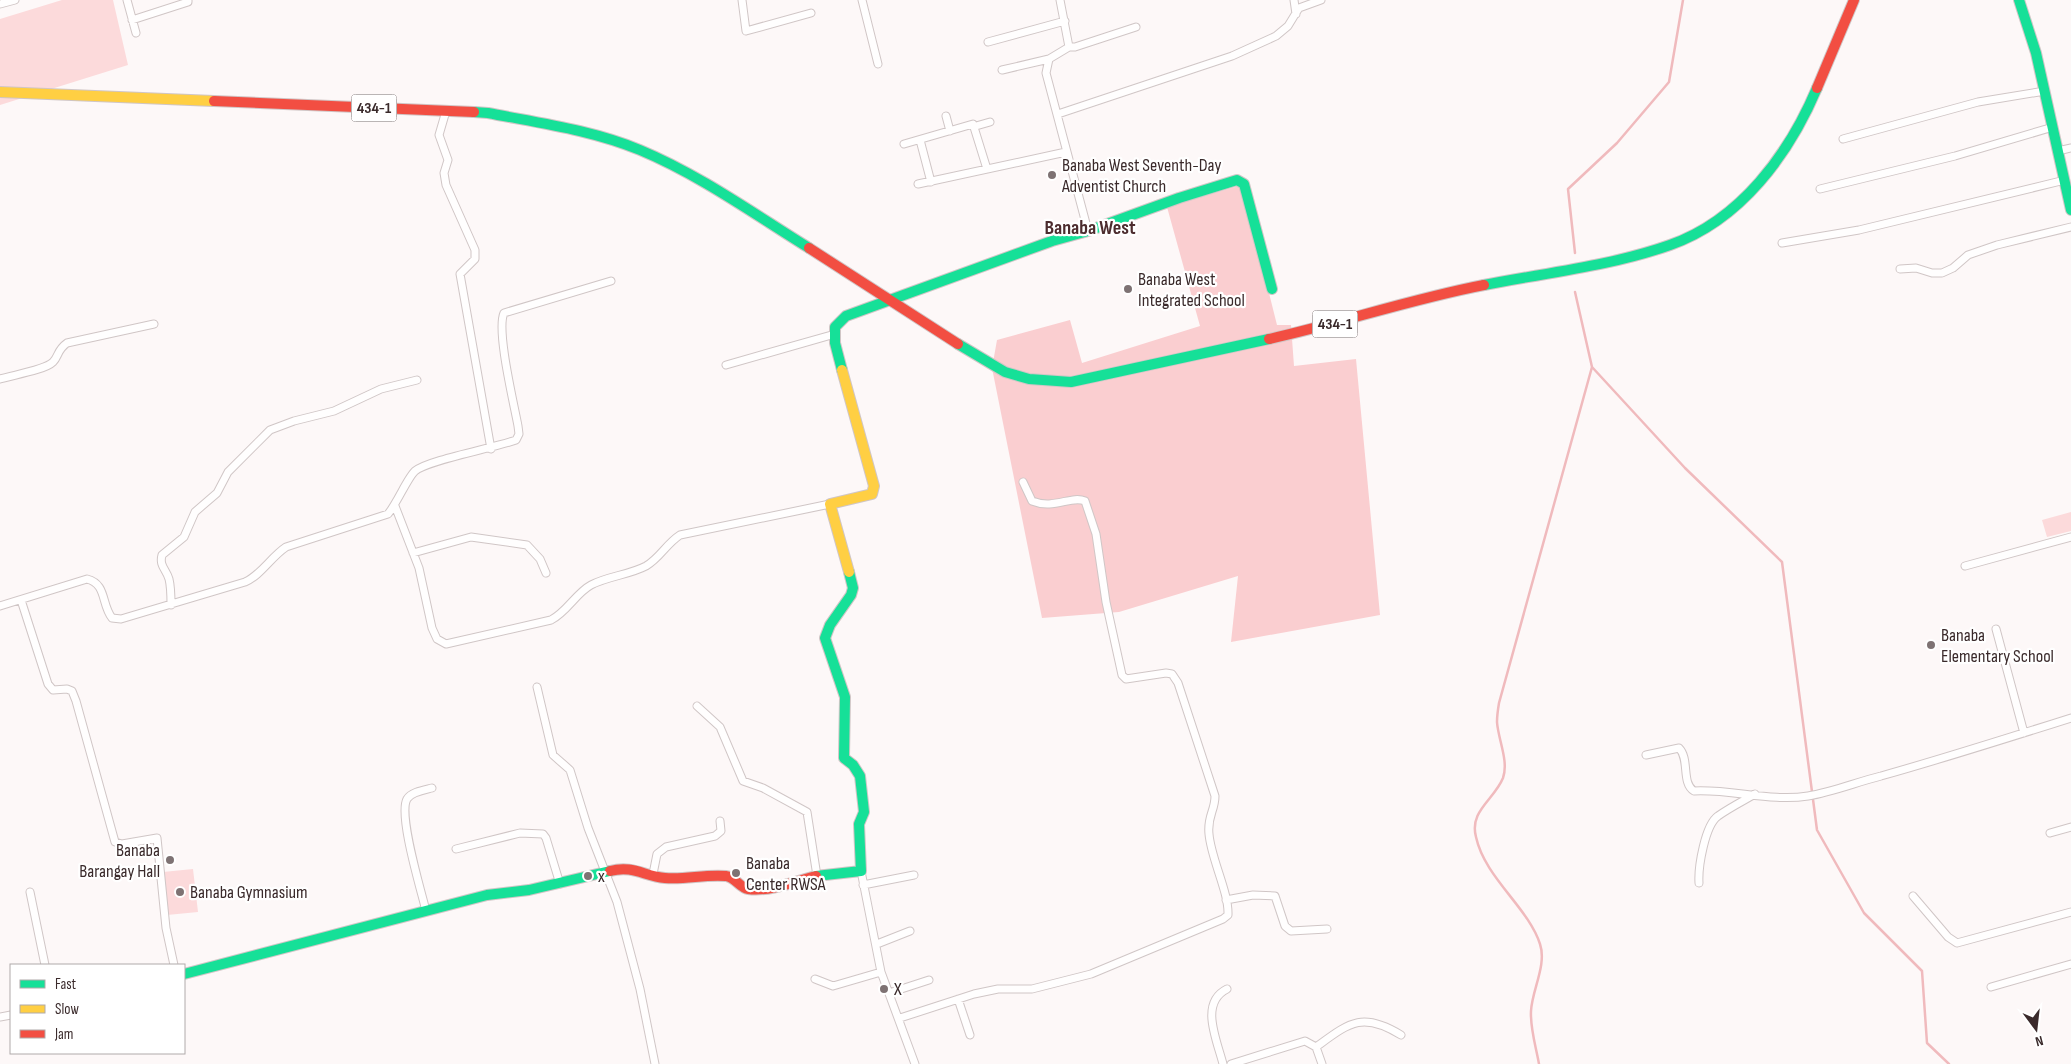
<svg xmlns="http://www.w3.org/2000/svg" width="2071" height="1064" font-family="'Sofia Sans Condensed',sans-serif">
<rect width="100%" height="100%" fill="#fdf8f8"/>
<!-- green -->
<path fill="#fcdadb" d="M62 0H113L128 65 0 105V19Z
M2071 512V531L2047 537 2042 520Z
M193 869 198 912 167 915 163 872Z"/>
<!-- forest -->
<path fill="#faced0" d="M1242 185 1277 325H1291L1294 366 1356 359 1380 615 1231 642 1238 576 1119 612 1042 618 992 368 997 340 1070 320 1082 363 1200 326 1167 207Z"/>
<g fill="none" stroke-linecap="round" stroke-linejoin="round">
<!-- stream -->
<path stroke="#f0babd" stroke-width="2.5" d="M1575 253 1568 189 1617 143 1669 82 1683 0
M1592 367 1685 468 1782 562 1817 830 1864 913 1922 971 1927 1043 1949 1064
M1539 1064C1536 1047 1530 1028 1531 1011 1532 990 1547 965 1540 944 1528 907 1485 878 1476 837 1469 811 1494 800 1503 778 1509 761 1498 739 1497 722 1497 716 1498 709 1499 703L1592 367 1575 292"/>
<!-- street casing -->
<g stroke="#d0c6c6" stroke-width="9">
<path id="street" d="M127 0 136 33
M742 0 746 31 811 13
M862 0 878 64
M1060 0 1069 47 1049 59 1046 73 1088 231
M1294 0 1296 14
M0 4 15 0
M132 20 188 2V0
M988 42 1065 21
M1069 47H1075L1136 27
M1002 70 1049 59
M446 111 439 135 448 160 444 173 446 185 475 250V259L460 274 491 449
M1058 114 1232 56 1276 36 1288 26 1299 8 1321 0
M946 116 950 131
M976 126 990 122
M1843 139 1978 102 2045 91
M920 140 931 182
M904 144 973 124 987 169
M2058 151 2071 148
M918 184 1066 152
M1820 189 1955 156 2053 127
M1782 243 1859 230 2065 180
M1900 269 1916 268 1932 273H1942L1953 268 1968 255 1997 245 2071 227
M726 365 835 334
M0 379C13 375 45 370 53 362 59 356 57 350 67 343L154 324
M395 506 419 568 432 628 437 639 446 644 551 620C567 612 576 593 591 585 608 576 629 575 646 566 660 558 666 544 680 535L830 504
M413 553 471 537 527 545 540 559 546 573
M1965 566 2071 537
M21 600 48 684 53 690 67 689 72 691 76 701 115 842 122 844 157 838 166 928 174 965
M171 605C171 596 171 587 169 579 166 569 159 566 162 555L184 537 195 512 217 493 228 472 270 430 294 421 334 411 381 389 417 380
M0 606 87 579C107 584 101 604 112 618L121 619 245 582C260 576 271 557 286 547L388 514C397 503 408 477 415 471 428 460 494 448 516 440L519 434 518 426C514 404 496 330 504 313L611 281
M1996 629 2024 733
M537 687 553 755 570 770 588 828 617 902 640 989 655 1064
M697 706 720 727 743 781 763 788 807 812 817 876
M1646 755 1679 748C1690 759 1681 783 1694 791 1732 789 1771 802 1808 796 1832 792 1857 782 1881 776 1945 758 2008 738 2071 718
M2050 833 2071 827
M456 849 520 833 543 834 546 838 560 884
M861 871 881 972 915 1064
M653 874 657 854 666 847 715 836 721 831 720 821
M1699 883C1698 867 1705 825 1718 816 1729 808 1743 801 1755 794
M863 885 914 875
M30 892 45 965
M1913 896 1948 937 1957 943 2071 912
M1226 900 1253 895 1275 896 1285 926 1291 931 1327 929
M426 911C421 890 398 815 407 799 411 792 424 790 432 788
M877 944 910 931
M815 979 833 986 881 972
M1991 987 2071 964
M889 993 929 980
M958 999 970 1035
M0 1017 11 1015
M900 1018 974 994 998 989H1032L1091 974 1223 919 1228 915C1229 892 1211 859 1209 834 1207 816 1215 811 1215 796L1178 683 1172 674 1166 673 1126 679 1122 675 1106 602 1096 534 1085 501C1071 495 1054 510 1032 501L1023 482
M1316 1047C1349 1023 1362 1011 1401 1035
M1223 1064C1217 1040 1199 1003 1227 989
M1231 1064 1305 1041 1316 1047 1322 1064"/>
</g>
<!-- fast casing -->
<g stroke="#d0c6c6" stroke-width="12">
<path id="fast" d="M2019 0 2036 53 2071 210
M474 112 488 113C539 123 592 130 640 150 700 175 754 214 809 248
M1484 285C1545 273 1611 266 1670 245 1741 220 1789 154 1817 88
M958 344 1005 372 1029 379 1071 382 1269 339
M842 370 835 343V327L846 316 1052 241 1088 231 1179 198 1237 180 1244 184 1272 289
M816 876 861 871 859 824 864 812 860 776 853 765 844 758 845 697 825 638 830 625 851 595 853 588 849 572
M184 974 487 895 529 890 610 871"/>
</g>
<!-- slow casing -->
<g stroke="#d0c6c6" stroke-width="12">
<path id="slow" d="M0 92 214 101
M842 370 874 486 872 494 830 504 849 572"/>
</g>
<!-- jam casing -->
<g stroke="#d0c6c6" stroke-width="12">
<path id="jam" d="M1817 88 1854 0
M214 101 474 112
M809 248 958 344
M1269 339C1341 323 1411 299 1484 285
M610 871C633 865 644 876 665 878 685 880 705 874 726 876 735 877 740 888 748 889 770 892 796 881 816 876"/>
</g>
<!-- street -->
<use href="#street" stroke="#fffefe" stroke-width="7"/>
<!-- fast -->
<use href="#fast" stroke="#16e098" stroke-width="10"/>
<!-- slow -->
<use href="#slow" stroke="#ffcf43" stroke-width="10"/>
<!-- jam -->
<use href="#jam" stroke="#f24e42" stroke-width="10"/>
</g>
<!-- markers -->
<g fill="#7e7273" stroke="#fff" stroke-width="2">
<circle cx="1052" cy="175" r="5"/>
<circle cx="1128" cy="289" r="5"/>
<circle cx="1931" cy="645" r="5"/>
<circle cx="170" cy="860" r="5"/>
<circle cx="736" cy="873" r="5"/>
<circle cx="588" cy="876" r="5"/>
<circle cx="180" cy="892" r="5"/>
<circle cx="884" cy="989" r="5"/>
</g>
<g text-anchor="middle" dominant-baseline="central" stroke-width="4.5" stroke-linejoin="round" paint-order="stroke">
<!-- shield labels -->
<g fill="#fff" stroke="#756a6b" stroke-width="1">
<rect x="351.5" y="94.5" width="45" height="27" rx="4"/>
<rect x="1312.5" y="310.5" width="45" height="27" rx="4"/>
</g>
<g font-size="16" font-weight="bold" fill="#3a2a2b">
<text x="374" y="108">434-1</text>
<text x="1335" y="324">434-1</text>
</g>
<!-- poi labels -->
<g font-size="18" fill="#3a2a2b" stroke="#fff" text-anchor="start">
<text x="1062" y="165">Banaba West Seventh-Day<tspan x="1062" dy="21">Adventist Church</tspan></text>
<text x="1138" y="279">Banaba West<tspan x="1138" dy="21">Integrated School</tspan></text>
<text x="1941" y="635">Banaba<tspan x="1941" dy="21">Elementary School</tspan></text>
<text x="160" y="850" text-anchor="end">Banaba<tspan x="160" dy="21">Barangay Hall</tspan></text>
<text x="746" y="863">Banaba<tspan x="746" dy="21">Center RWSA</tspan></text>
<text x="598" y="876">x</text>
<text x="190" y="892">Banaba Gymnasium</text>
<text x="894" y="989">X</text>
</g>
<!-- quarter labels -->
<g font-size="20" font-weight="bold" fill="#4c2c2e" stroke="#fff">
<text x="1090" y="228">Banaba West</text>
</g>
</g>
<!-- legend -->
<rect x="10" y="964" width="175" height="90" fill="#ffffff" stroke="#b0aaaa"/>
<rect x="20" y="980" width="25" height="8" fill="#16e098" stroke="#b0aaaa"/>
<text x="55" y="989" font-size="15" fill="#3a2a2b">Fast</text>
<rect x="20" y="1005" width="25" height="8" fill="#ffcf43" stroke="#b0aaaa"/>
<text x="55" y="1014" font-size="15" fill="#3a2a2b">Slow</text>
<rect x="20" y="1030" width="25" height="8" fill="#f24e42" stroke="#b0aaaa"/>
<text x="55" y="1039" font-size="15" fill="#3a2a2b">Jam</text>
<!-- north arrow -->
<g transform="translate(2036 1029) rotate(165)" stroke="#ffffff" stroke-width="4" paint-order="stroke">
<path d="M0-4L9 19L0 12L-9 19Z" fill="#3a2a2b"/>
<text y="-8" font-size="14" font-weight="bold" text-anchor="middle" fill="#3a2a2b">N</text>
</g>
</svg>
